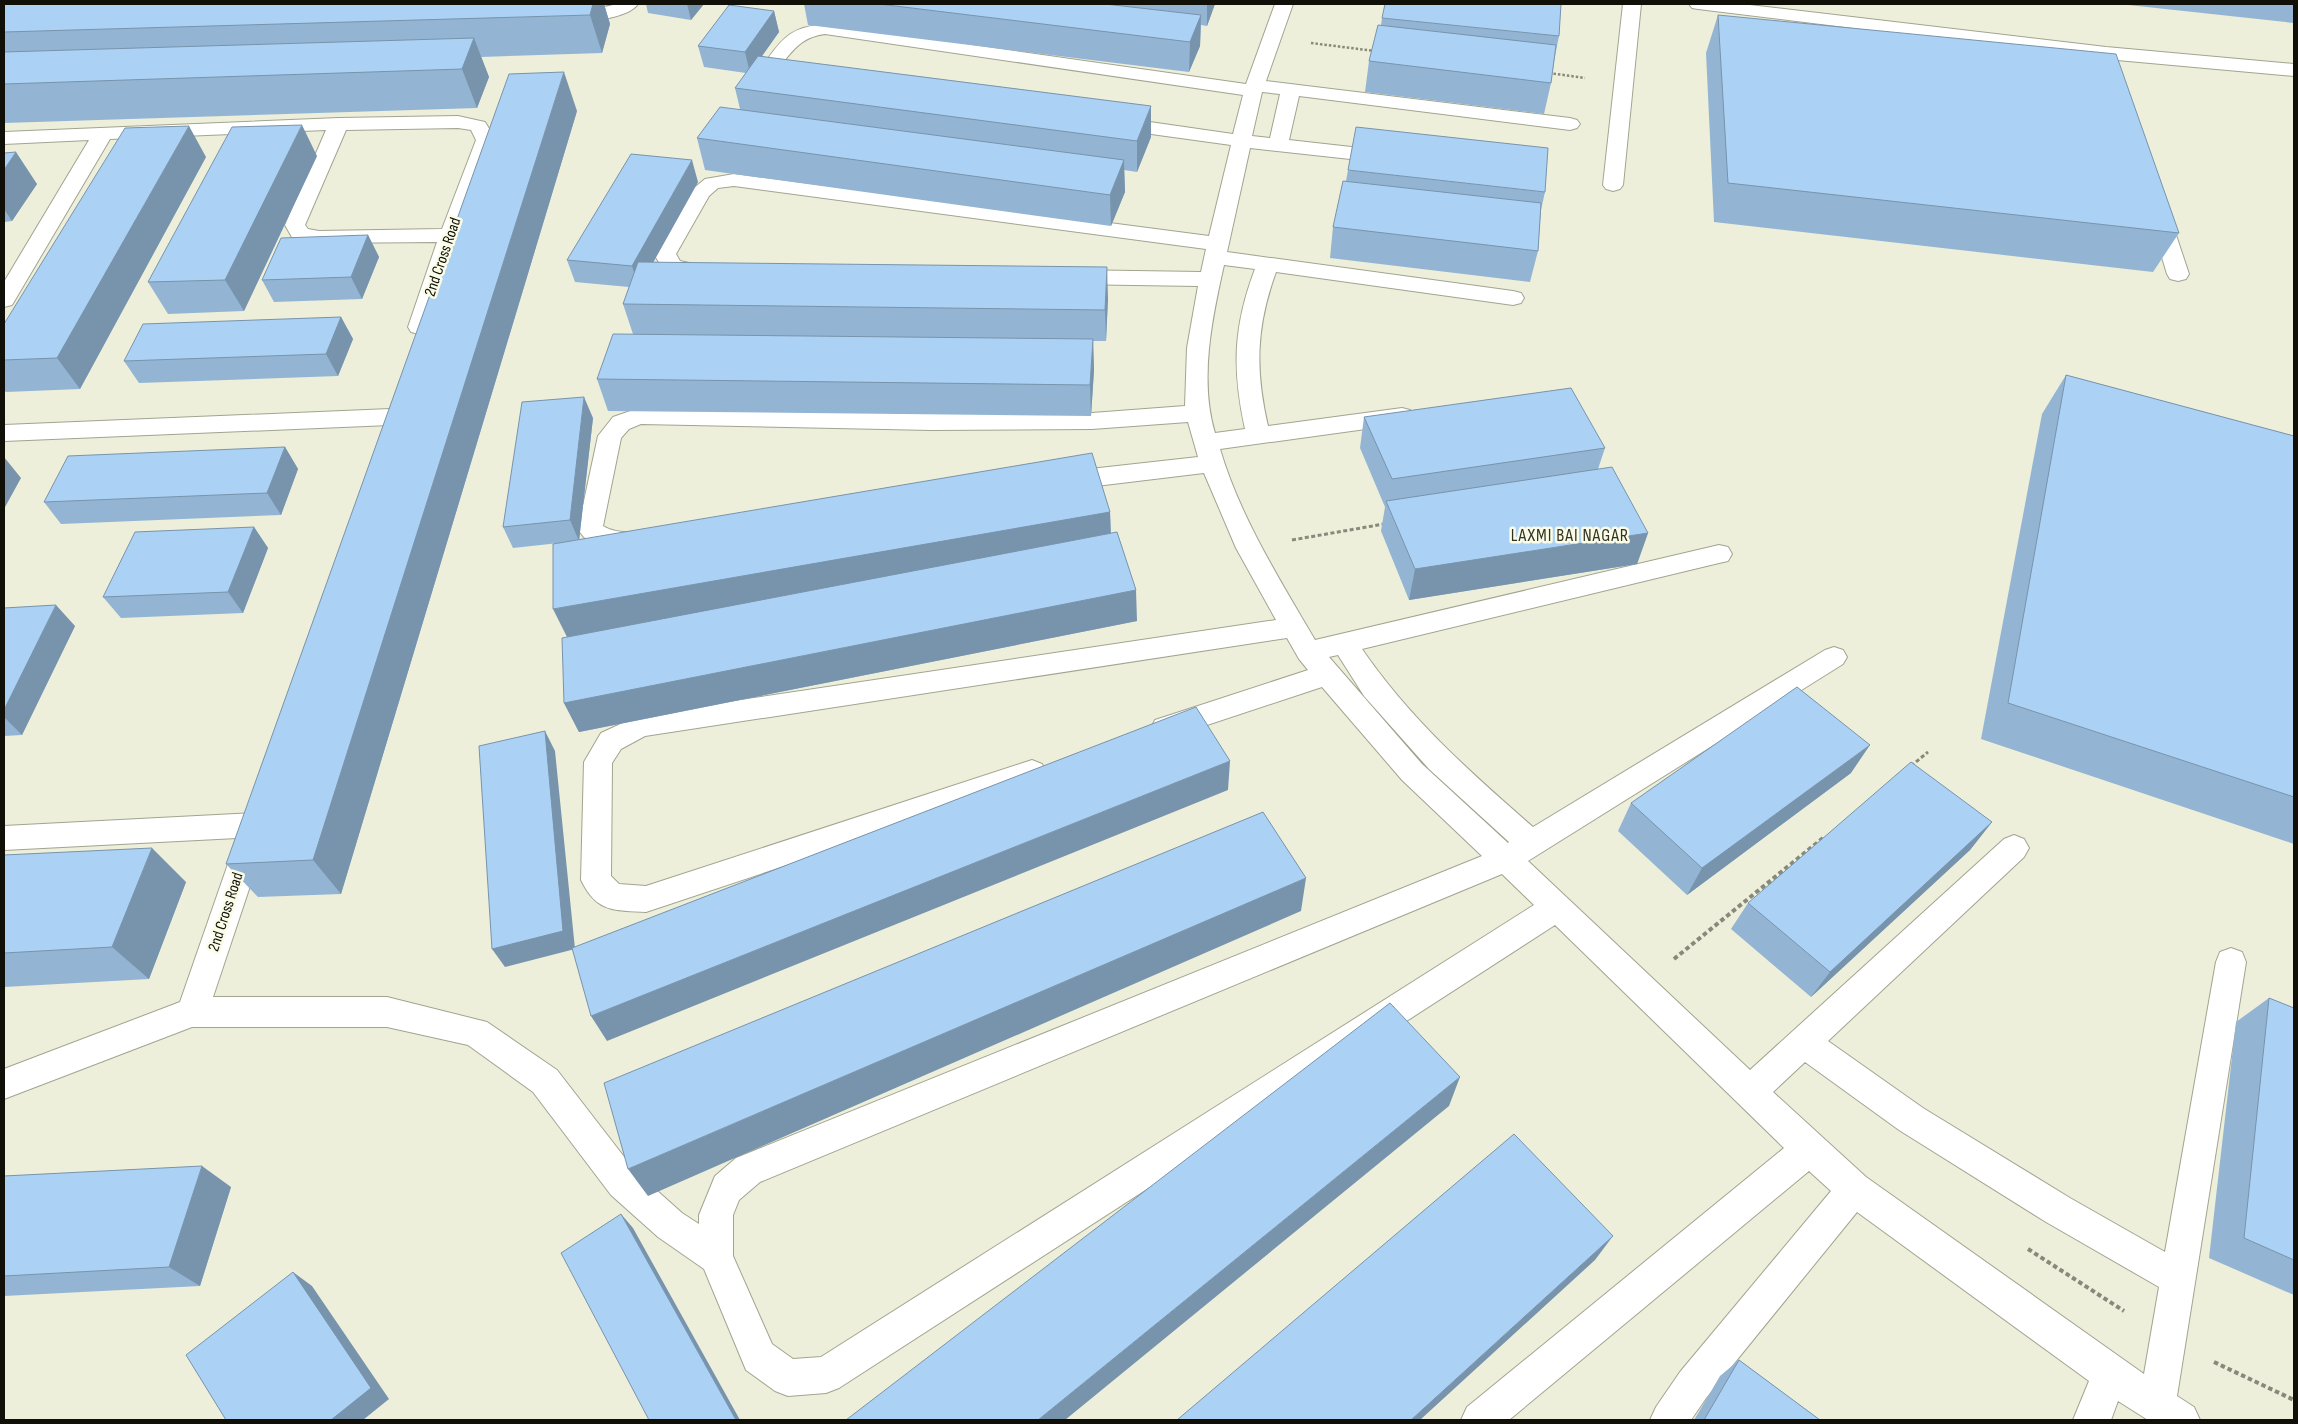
<svg xmlns="http://www.w3.org/2000/svg" width="2298" height="1424" font-family="'Sofia Sans Condensed',sans-serif">
<rect width="100%" height="100%" fill="#edefda"/>
<g fill="none" stroke-linecap="round" stroke-linejoin="round">
<!-- service casing -->
<g stroke="#a2a490" stroke-width="2">
<path id="service" d="M1623 4H1641L1623 185 1620 189 1613 191 1606 189 1603 185Z
M2158 205 2165 207 2168 211 2189 274 2186 279 2178 281 2170 279 2167 274 2148 211 2151 207Z"/>
</g>
<!-- minor casing -->
<g stroke="#a2a490" stroke-width="2">
<path id="minor" d="M616 4H638C628 19 580 24 564 20L561 16 564 12C581 8 598 10 616 4Z
M1275 4H1293L1266 81 1570 118 1577 120 1580 124 1577 128 1570 130 1299 96 1289 140 1387 151 1394 153 1397 157 1394 161 1387 163 1250 148 1227 252 1513 291 1521 293 1524 298 1521 303 1513 305 1276 272C1256 327 1255 370 1268 426L1402 408 1410 410 1414 416 1410 422 1402 424 1220 449C1240 517 1280 580 1315 640L1719 545 1728 547 1732 554 1728 561 1719 563 1362 649C1410 719 1470 772 1533 827L1825 650 1834 647 1843 650 1847 657 1843 664 1528 861 1750 1070 2004 839 2014 835 2024 839 2029 848 2024 857 1828 1041 1923 1108 2070 1198 2165 1252 2216 962 2220 952 2231 948 2242 952 2246 962 2177 1396 2194 1407 2200 1420H2148L2118 1401 2111 1420H2073L2089 1381 1857 1212 1706 1398 1691 1420H1650L1656 1407 1680 1372 1831 1191 1809 1171 1509 1420H1461L1467 1407 1784 1148 1555 925 839 1388 826 1393 788 1396 775 1391 746 1370 704 1269 658 1237 611 1195 533 1092 468 1045 387 1027H192L4 1099V1069L180 1002 237 838 4 850V826L255 813 265 816 270 825 265 834 262 835 265 841 213 997H387L487 1022 557 1070 635 1171 682 1213 699 1224V1215L715 1176 736 1158 1482 856 1402 780 1322 687 1165 739 1155 736 1151 728 1155 720 1308 670 1299 659 1287 638 645 736 621 749 612 763 611 876 619 884 646 886 1032 760 1042 764 1046 772 1042 780 646 912C614 910 597 913 581 880L584 762 601 733 640 715 1276 620 1236 548 1204 473 1063 490 1054 487 1051 481 1054 475 1063 472 1198 457 1188 422 1092 429 932 430 641 424 629 429 621 438 603 526C618 535 631 530 646 535L650 541 646 547C624 554 590 551 578 529L598 436 613 417 639 408 932 414 1092 413 1185 406 1187 348 1198 286 1069 284 1061 282 1058 277 1061 272 1069 270 1201 272 1206 249 734 186 718 188 709 196 676 254 680 261 712 268 715 273 712 278 695 280 664 271 654 254 694 188 705 179 734 174 1209 236 1231 145 1115 129 1108 127 1105 123 1108 119 1115 117 1233 134 1243 95 825 34C805 37 797 45 785 60L787 66 809 73 811 77 809 81C798 84 778 80 770 72 768 68 768 64 767 60 784 35 794 27 825 24L1246 84ZM1262 92 1280 94 1270 138 1252 136ZM1224 265 1255 269C1233 327 1232 369 1245 429L1215 433C1199 380 1212 318 1224 265ZM1338 655 1364 696 1429 769 1509 842 1508 843 1422 764 1329 657ZM1502 874 1534 905 821 1357 793 1359 772 1344 733 1256V1215L739 1200 760 1182ZM1805 1062 1899 1130 2046 1222 2159 1287 2144 1374 1866 1177 1773 1092Z
M1689 4H1741L2106 47 2294 64V76L2106 59 1698 9 1692 8Z
M458 116 485 122 496 140 427 332 419 334 411 332 408 327 437 242 319 243 293 239 285 225 326 130 110 139 15 300 12 305 4 307V282L89 140 4 144V132L339 118ZM458 128 471 130 476 140 442 229 319 231 308 229 305 225 346 130Z
M390 409 398 411 402 417 398 423 390 425 4 441V425Z"/>
</g>
<!-- path-far2 -->
<path stroke="#88897a" stroke-width="2.5" stroke-dasharray="2.5 2" stroke-linecap="butt" d="M1311 43 1375 51
M1549 73 1585 78"/>
<!-- path-far1 -->
<path stroke="#88897a" stroke-width="3" stroke-dasharray="4 2.5" stroke-linecap="butt" d="M1292 540 1384 524
M1911 766 1928 752"/>
<!-- path -->
<path stroke="#88897a" stroke-width="4" stroke-dasharray="4.5 3" stroke-linecap="butt" d="M1674 959 1823 838
M2028 1249 2124 1311
M2214 1362 2294 1400"/>
<!-- service -->
<use href="#service" fill="#fff" fill-rule="evenodd"/>
<!-- minor -->
<use href="#minor" fill="#fff" fill-rule="evenodd"/>
</g>
<!-- wall -->
<path fill="#93b5d3" d="M4 4H604L610 24 602 53 481 57 489 77 477 108 4 123Z
M646 4H704L691 20 648 13Z
M804 4H1215L1207 26 1201 25 1200 46 1189 72 808 25Z
M2119 4H2294V23Z
M774 11 779 32 762 56 1151 137 1137 172 1124 170 1125 192 1111 226 705 170 697 138 740 109 735 88 746 73 704 67 698 46Z
M1718 15 2179 233 2153 272 1714 222 1706 53Z
M1382 18 1559 36 1555 56 1551 83 1544 114 1365 92 1369 61 1381 25Z
M577 111 341 894 258 897 226 864Z
M4 153 37 184 12 221 4 222Z
M317 156 244 311 168 314 148 282Z
M206 157 80 389 6 392 4 390V324Z
M1348 170 1545 192 1541 210 1538 251 1530 282 1330 258 1333 227 1346 181Z
M698 182 653 262 1108 298 1106 341H1093L1094 370 1091 416 608 411 597 379 633 334 623 304 629 287 575 282 567 260Z
M368 235 379 257 362 299 274 302 262 280Z
M341 317 353 339 338 376 139 383 124 361Z
M2066 375 2294 436V844L1981 739 2042 414Z
M1364 417 1605 448 1598 469 1648 533 1637 564 1409 600 1381 531 1385 507 1360 448Z
M593 418 579 540 1110 512 1111 533 1137 621 579 732 564 703 567 637 559 543 513 548 503 527Z
M285 447 298 469 281 515 61 524 44 502Z
M254 527 268 548 243 613 121 618 103 597Z
M4 608 75 626 22 735 4 736Z
M1851 773 1687 895 1618 831 1631 803Z
M1992 822 1970 850 1811 997 1731 929 1748 903Z
M4 855 186 882 149 979 4 987Z
M2269 998 2294 1008V1295L2209 1258 2236 1022Z
M4 1176 231 1187 200 1286 4 1296Z
M1739 1360 1820 1420H1694L1720 1376Z"/>
<!-- shaded-wall -->
<path fill="#7893ac" d="M593 4H604L610 24 602 53 590 15Z
M687 4H704L691 20Z
M1207 4H1215L1207 26Z
M774 11 779 32 750 73 745 52Z
M1201 15 1200 46 1189 72 1190 42Z
M474 38 489 77 477 108 462 69Z
M564 72 577 111 341 894 313 860Z
M1151 106V137L1137 172V141Z
M302 125 317 156 244 311 225 280Z
M189 126 206 157 80 389 57 358Z
M16 152 37 184 12 221 4 209V170Z
M692 160 698 182 639 288 632 266Z
M1124 160 1125 192 1111 226 1110 195Z
M368 235 379 257 362 299 351 277Z
M1107 267 1108 298 1106 341 1105 310Z
M341 317 353 339 338 376 326 354Z
M1093 339 1094 370 1091 416 1090 385Z
M584 397 593 418 579 541 570 520Z
M285 447 298 469 281 515 267 493Z
M4 457 21 478 4 509Z
M1110 512 1111 543 568 639 553 609Z
M254 527 268 548 243 613 228 592Z
M1648 533 1637 564 1409 600 1415 569Z
M1136 590 1137 621 579 732 564 703Z
M56 605 75 626 22 735 4 717V710Z
M545 731 555 751 575 949 505 967 492 949Z
M1870 745 1851 773 1687 895 1702 868Z
M1230 761 1228 790 607 1041 591 1016Z
M1992 822 1970 850 1811 997 1830 972Z
M152 848 186 882 149 979 112 947Z
M1306 878 1301 911 648 1196 628 1169Z
M1460 1077 1449 1106 1065 1420H1038Z
M202 1166 231 1187 200 1286 169 1267Z
M621 1214 633 1228 740 1420H736Z
M1613 1236 1595 1260 1420 1420H1411Z
M293 1272 312 1286 389 1399 363 1420H331Z"/>
<!-- building -->
<path fill="#abd2f5" stroke="#7893ac" d="M4 4H593L590 15 4 32Z
M879 4H1105L1201 15 1190 42Z
M1385 4H1561L1559 36 1382 18Z
M729 5 774 11 745 52 698 46Z
M1718 15 2116 54 2179 233 1728 183Z
M1378 25 1556 45 1551 83 1369 61Z
M474 38 462 69 4 84V52Z
M758 56 1151 106 1137 141 735 88Z
M564 72 313 860 226 864 509 74Z
M720 107 1124 160 1110 195 697 138Z
M302 125 225 280 148 282 232 127Z
M189 126 57 358 4 360V324L125 128Z
M1356 127 1548 148 1545 192 1348 170Z
M16 152 4 170V153Z
M631 154 692 160 632 266 567 260Z
M1343 181 1541 203 1538 251 1333 227Z
M368 235 351 277 262 280 281 238Z
M638 262 1107 267 1105 310 623 304Z
M341 317 326 354 124 361 143 324Z
M613 334 1093 339 1090 385 597 379Z
M2066 375 2294 436V797L2008 703Z
M1571 388 1605 448 1392 479 1364 417Z
M584 397 570 520 503 527 522 402Z
M285 447 267 493 44 502 68 456Z
M1092 453 1110 512 553 609V544Z
M1612 467 1648 533 1415 569 1386 501Z
M254 527 228 592 103 597 135 532Z
M1117 532 1136 590 564 703 562 638Z
M56 605 4 710V608Z
M1797 687 1870 745 1702 868 1631 803Z
M1196 707 1230 761 591 1016 572 948Z
M545 731 563 931 492 949 479 746Z
M1911 762 1992 822 1830 972 1748 903Z
M1263 812 1306 878 628 1169 604 1083Z
M152 848 112 947 4 953V855Z
M2269 998 2294 1008V1260L2244 1238Z
M1390 1003 1460 1077 1038 1420H846Z
M1514 1134 1613 1236 1411 1420H1177Z
M202 1166 169 1267 4 1276V1176Z
M621 1214 736 1420H649L561 1253Z
M293 1272 371 1388 331 1420H226L186 1355Z
M1739 1360 1820 1420H1704Z"/>
<g text-anchor="middle" dominant-baseline="central" stroke-width="5" stroke-linejoin="round" paint-order="stroke">
<!-- street labels -->
<g font-size="16" fill="#101009" stroke="#fafce7">
<text transform="translate(443 257) rotate(-71)">2nd Cross Road</text>
<text transform="translate(226 912) rotate(-72)">2nd Cross Road</text>
</g>
<!-- neighbourhood labels -->
<g font-size="18" letter-spacing="1" fill="#313222" stroke="#fafce7">
<text x="1570" y="535">LAXMI BAI NAGAR</text>
</g>
</g>
<!-- border -->
<rect width="2298" height="1424" fill="none" stroke="#101009" stroke-width="10"/>
</svg>
